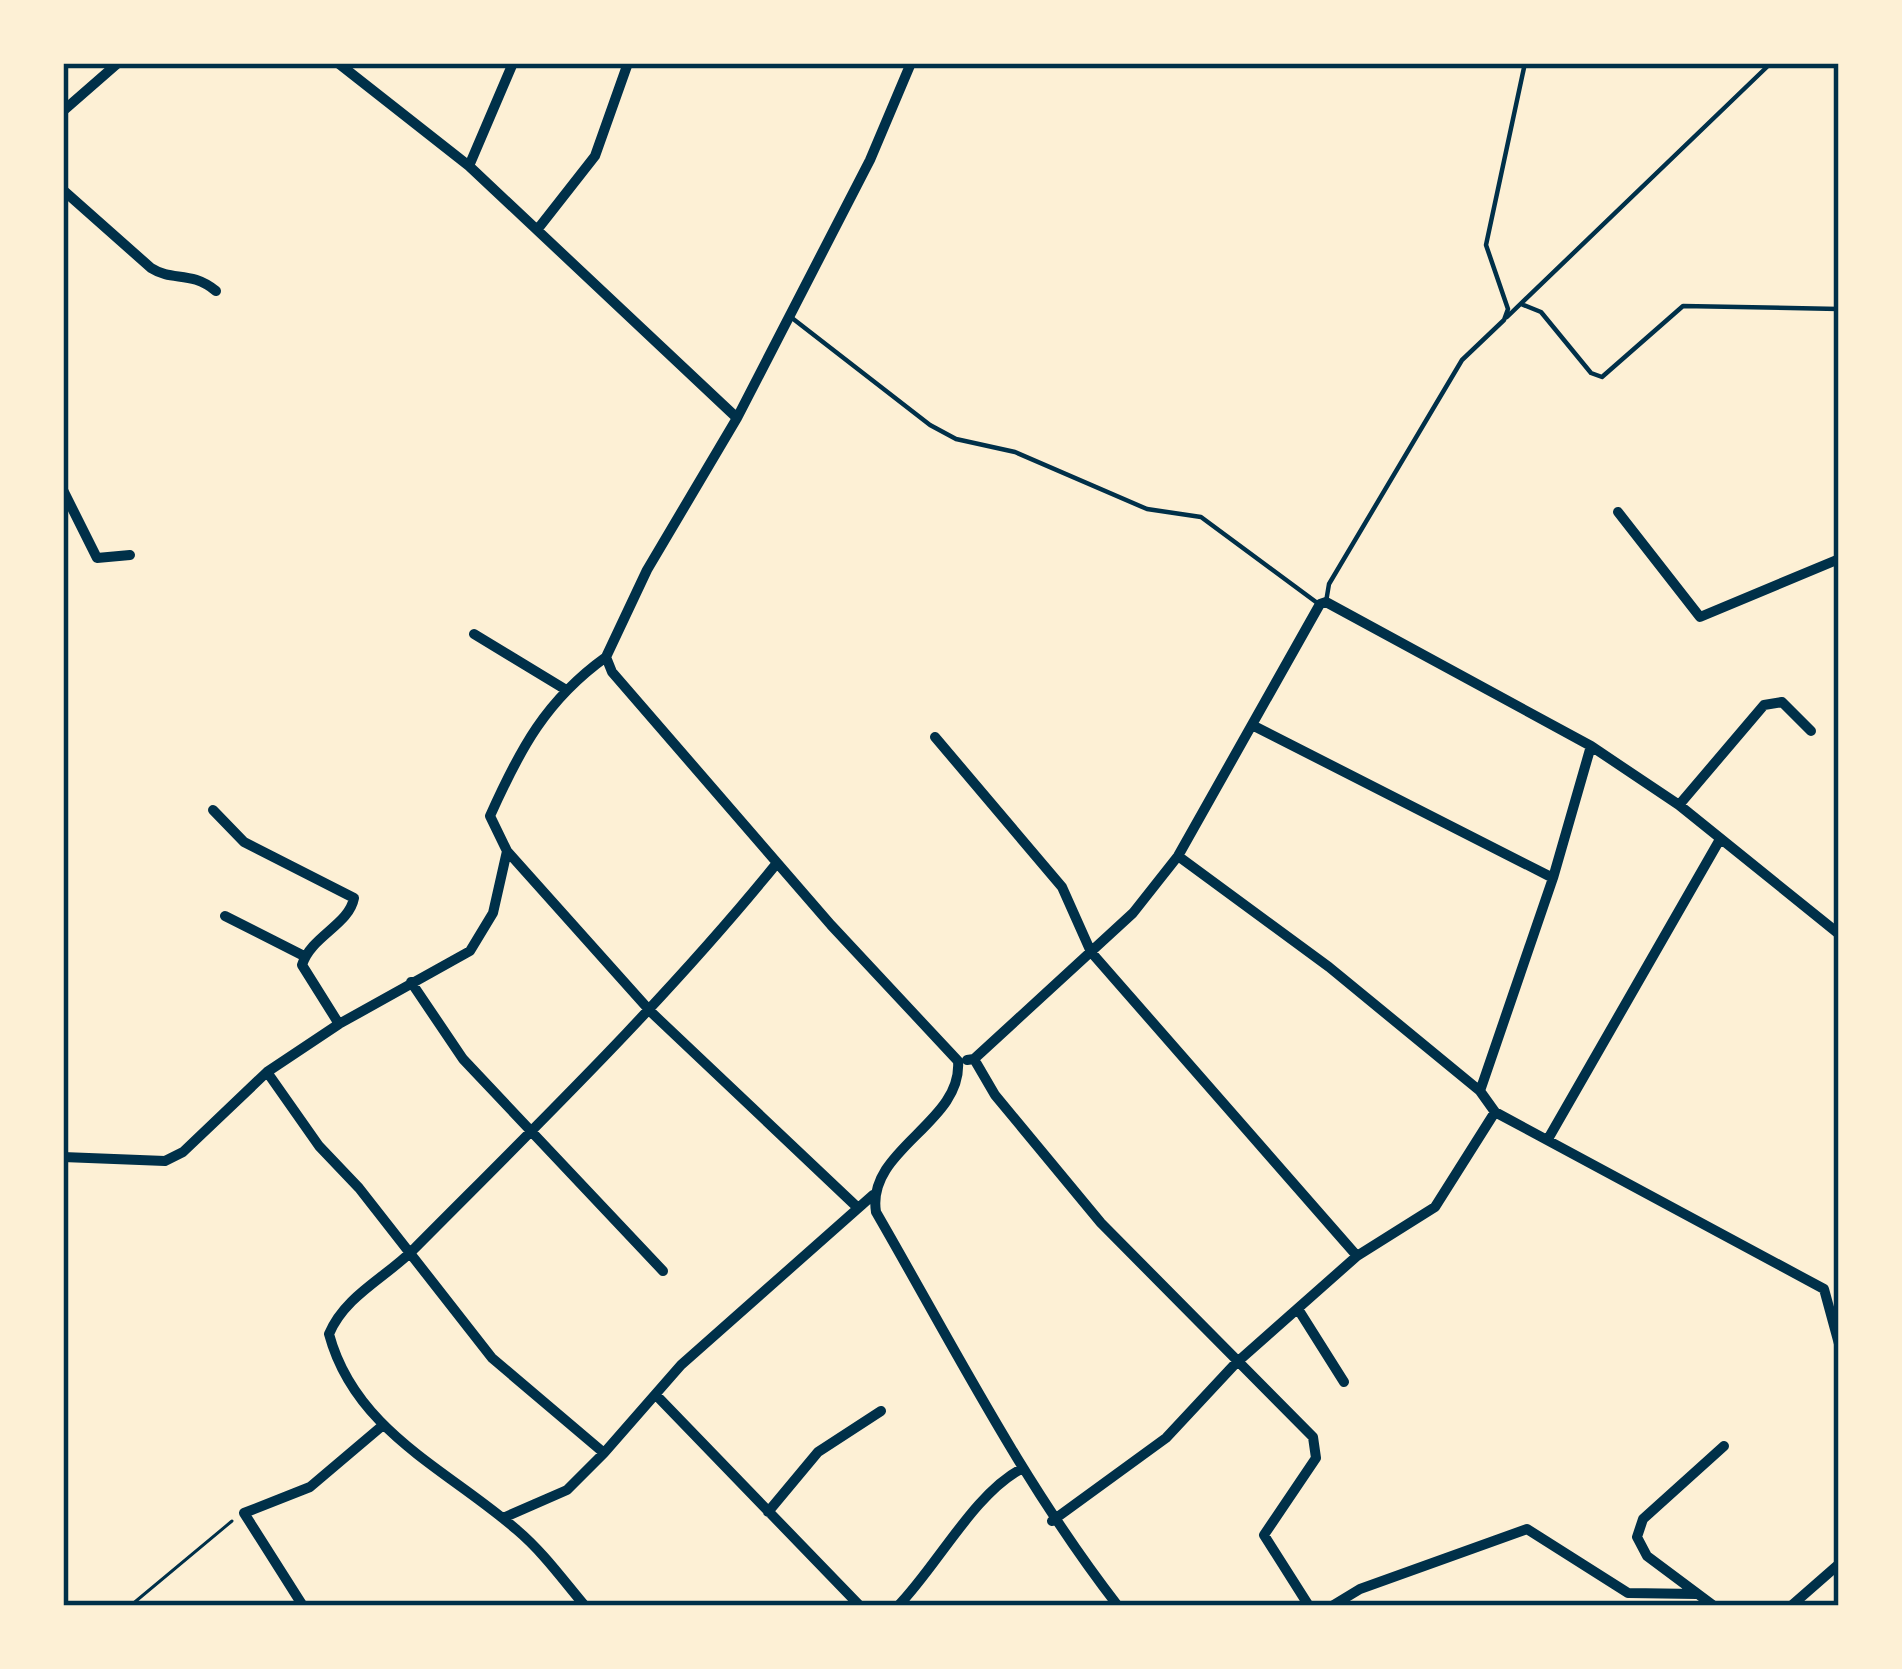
<svg xmlns="http://www.w3.org/2000/svg" width="1902" height="1669" font-family="Barlow,sans-serif">
<rect width="100%" height="100%" fill="#fdf0d5"/>
<g fill="none" stroke-linecap="round" stroke-linejoin="round">
<!-- path -->
<path stroke="#003049" stroke-width="3" d="M130 1606 232 1521"/>
<!-- service -->
<path stroke="#003049" stroke-width="4.5" d="M1521 304 1541 312 1591 373 1602 377 1683 306 1839 309
M1507 317 1771 63
M792 318 930 425 956 439 1015 452 1147 509 1201 517 1316 602
M1326 602 1329 584 1462 360 1504 320 1508 309 1486 245 1525 63"/>
<!-- minor -->
<path stroke="#003049" stroke-width="10" d="M338 63 469 166 737 418
M911 63 870 160 737 418 647 570 606 657 612 672 831 925 958 1061C963 1123 866 1149 876 1212 954 1347 1022 1482 1118 1606
M63 111 118 63
M469 166 513 63
M63 190 151 268C173 282 190 270 216 291
M537 230 595 156 628 63
M63 490 97 558 130 555
M1618 512 1700 617 1839 559
M474 634 563 688
M1254 726 1553 878
M935 737 1062 887 1091 952 1357 1256
M1679 805 1839 934
M213 810 244 842 354 898C349 925 311 936 302 965L339 1024
M507 851 651 1012 857 1207
M1178 856 1329 967 1480 1091 1495 1112 1824 1289 1839 1344
M225 916 304 956
M411 982 463 1059 663 1271
M974 1059 1133 913 1178 856 1320 604 1326 602 1591 746 1679 805 1764 705 1782 702 1811 731
M967 1060 974 1059 995 1095 1101 1223 1313 1437 1316 1458 1264 1535 1309 1606
M267 1072 319 1146 359 1188 492 1358 604 1453 681 1365 873 1195
M1480 1091 1553 878 1591 746
M1548 1139 1719 841
M63 1157 165 1161 183 1152 267 1072 339 1024 470 951 493 913 507 851 490 816C520 749 546 700 606 657
M1298 1309 1344 1382
M656 1395 860 1606
M768 1512 818 1452 881 1411
M503 1518 567 1490 604 1453
M1052 1521 1166 1438 1235 1364 1357 1256 1435 1207 1495 1112
M303 1606 244 1513 310 1487 382 1426
M585 1606C563 1580 543 1552 517 1530 447 1469 355 1431 329 1334 345 1296 385 1278 413 1250 538 1124 665 1001 777 863
M898 1606C937 1566 974 1494 1021 1469
M1332 1606 1360 1589 1527 1529 1628 1593 1697 1594
M1714 1606 1647 1556 1637 1537 1643 1519 1724 1446
M1791 1606 1839 1564"/>
</g>
<!-- border -->
<rect width="1902" height="1669" fill="none" stroke="#fdf0d5" stroke-width="132"/>
<rect x="66" y="66" width="1770" height="1537" fill="none" stroke="#003049" stroke-width="4.5"/>
</svg>
